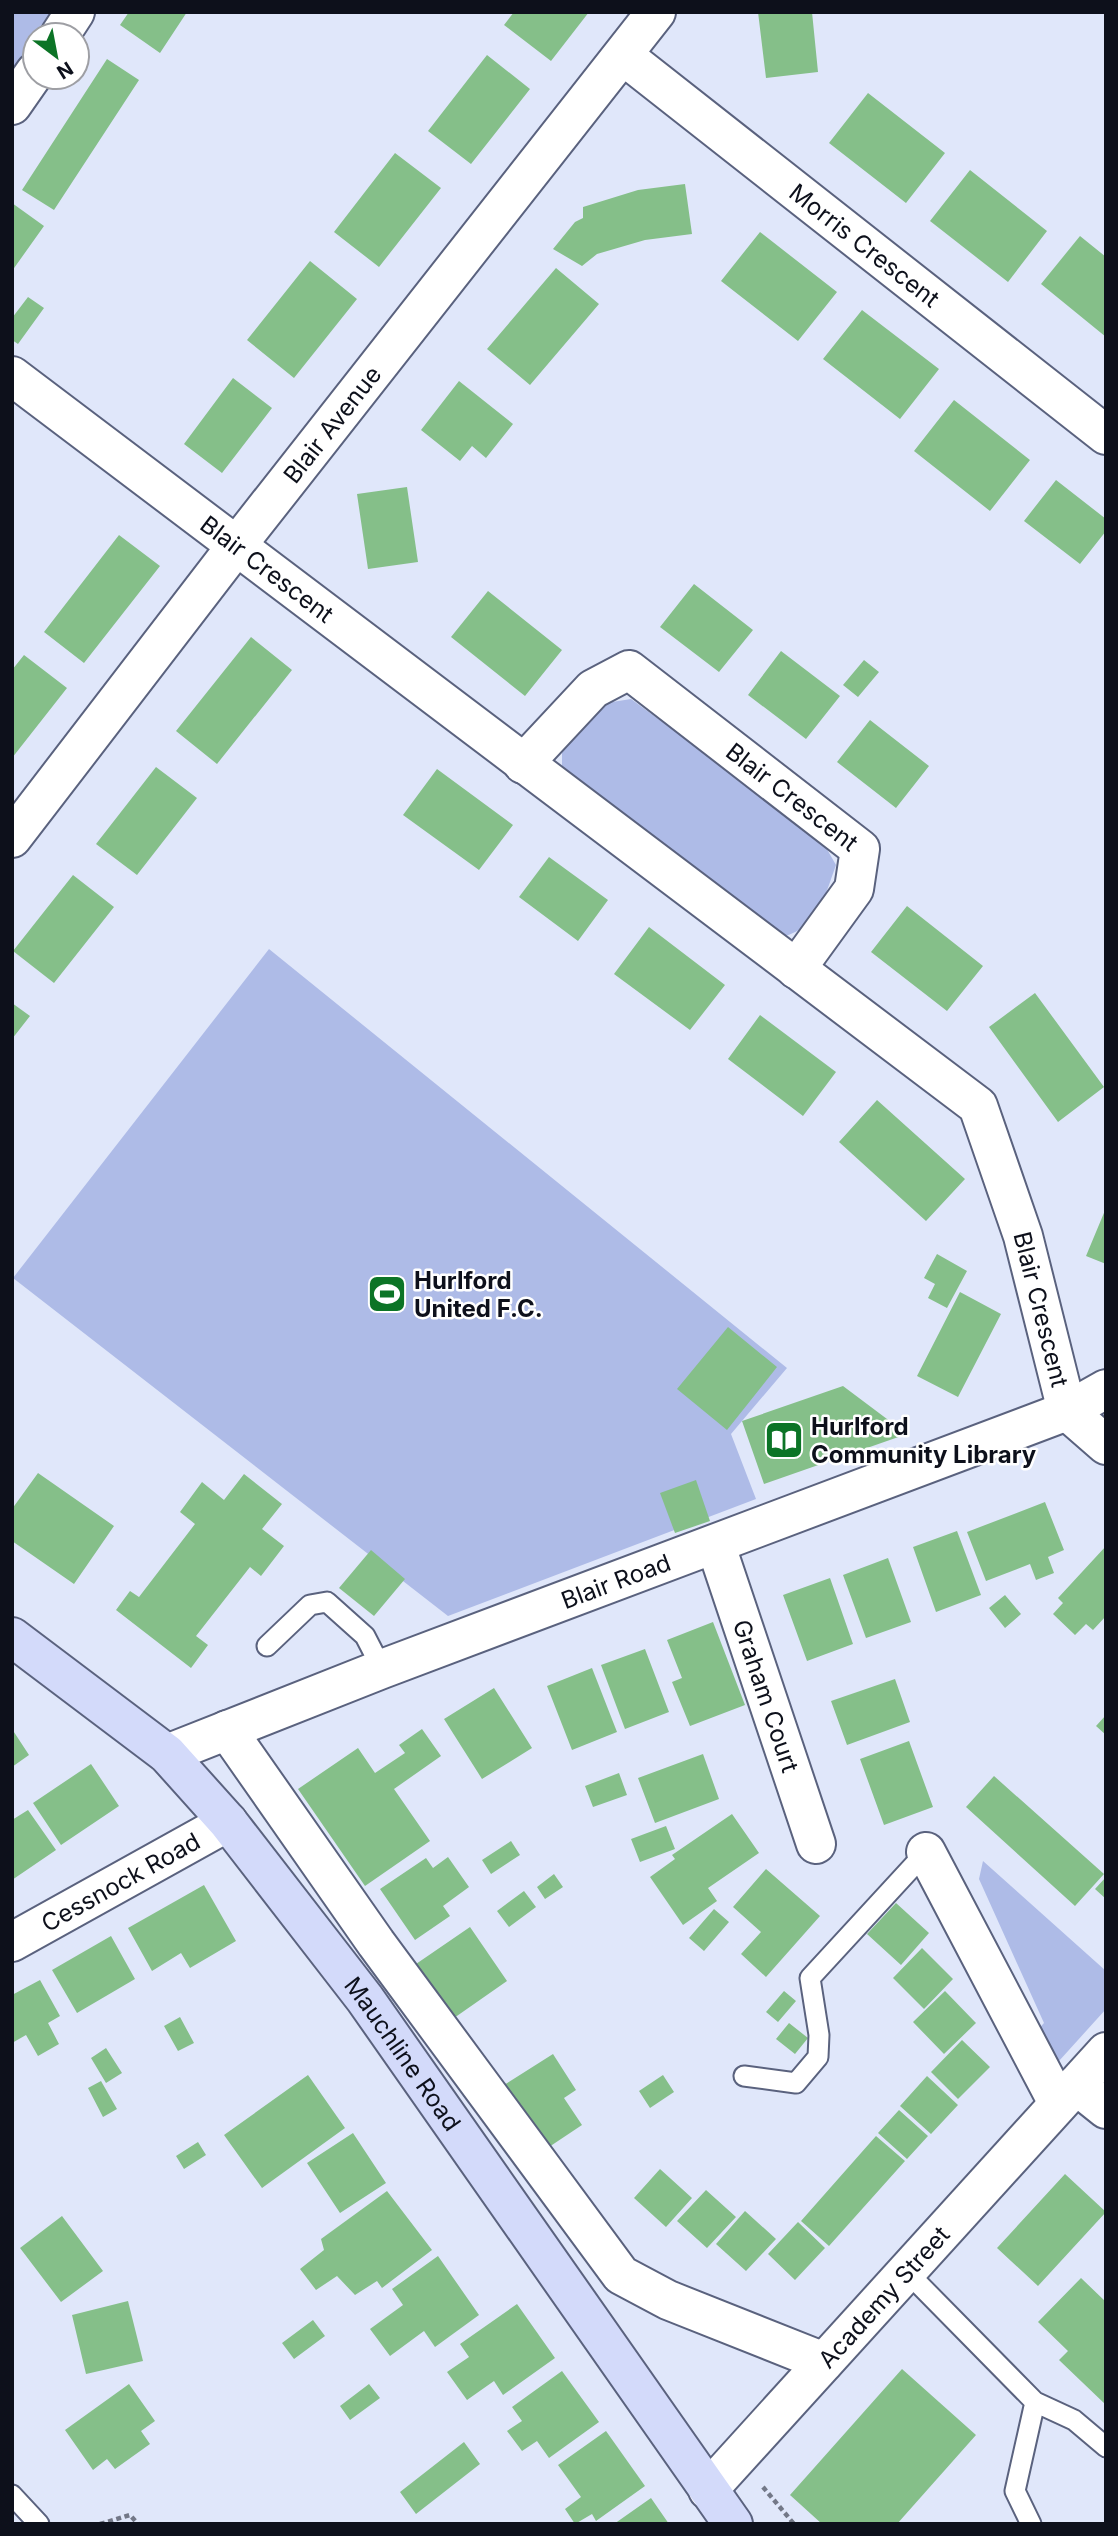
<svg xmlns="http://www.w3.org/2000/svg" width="1118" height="2536" font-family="Inter,sans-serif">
<rect width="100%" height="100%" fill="#e0e7fa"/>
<!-- green -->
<path fill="#aebbe7" d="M12 12H55L40 35H35V42L12 76Z
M631 699 820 837 836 865C824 898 817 932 776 938L562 772V751L606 703Z
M269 949 787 1368 731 1434 756 1499 448 1616 13 1278Z
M983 1861 1106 1971V2009L1059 2061 1032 2036 1044 2023 979 1879Z"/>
<!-- building -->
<path fill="#85bf89" d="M129 12H187L160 53 120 25Z
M514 12H589L551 61 504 25Z
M758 12H812L818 72 766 78Z
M487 55 530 89 471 164 428 131Z
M107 59 139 80 54 210 22 190Z
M868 93 945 153 906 203 829 143Z
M395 153 441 188 379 267 334 232Z
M970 170 1047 231 1008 282 930 221Z
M685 184 692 234 645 240 597 254 582 266 553 249 575 222 583 218V207L638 190Z
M12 203 44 226 12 271Z
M760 232 837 292 798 341 721 281Z
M1080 236 1106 257V337L1041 284Z
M310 261 357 299 294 378 247 340Z
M556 268 599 304 530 385 487 349Z
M28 297 44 308 18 344 12 340V318Z
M862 310 939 369 900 419 823 359Z
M233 378 272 408 222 473 184 444Z
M459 381 513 424 486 458 472 446 460 461 421 430Z
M954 400 1030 460 990 511 914 451Z
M1056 480 1106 519V531L1080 564 1024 521Z
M407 487 418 562 368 569 357 494Z
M119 535 160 566 84 663 44 632Z
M694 584 753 630 719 672 660 627Z
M488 591 562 650 525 696 451 637Z
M251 637 292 670 217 764 176 731Z
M781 651 840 696 806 739 748 695Z
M24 655 67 688 12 758V670Z
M864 660 879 672 858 697 843 685Z
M870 720 929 766 896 808 837 762Z
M156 767 197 798 137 875 96 844Z
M437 769 513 825 479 870 403 815Z
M549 857 608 900 578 941 519 897Z
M73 875 114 907 54 983 13 951Z
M907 906 983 966 947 1011 871 952Z
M649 927 725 985 690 1030 614 974Z
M1035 993 1104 1087 1058 1122 989 1027Z
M12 1003 30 1016 12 1039Z
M760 1015 836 1072 803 1116 728 1059Z
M877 1100 965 1179 926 1221 839 1142Z
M1106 1208V1264L1086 1256Z
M937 1254 967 1271 947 1308 928 1298 935 1284 924 1278Z
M960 1292 1001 1314 958 1397 917 1376Z
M728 1327 777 1367 727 1430 677 1389Z
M843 1386 907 1434 764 1484 742 1421Z
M38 1473 114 1526 74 1584 12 1541V1509Z
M244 1474 282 1504 262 1529 284 1546 261 1576 250 1567 196 1636 208 1645 191 1668 116 1610 130 1591 139 1597 195 1524 180 1512 202 1482 224 1500Z
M696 1480 710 1521 675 1533 660 1493Z
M1045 1502 1064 1550 1048 1557 1054 1573 1036 1580 1030 1564 986 1581 967 1532Z
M957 1531 981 1595 936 1612 913 1547Z
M1106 1546V1616L1093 1630 1086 1624 1075 1635 1053 1614 1063 1603 1058 1598Z
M371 1550 405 1579 374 1616 339 1588Z
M888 1558 911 1622 866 1638 843 1575Z
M830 1578 853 1644 807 1661 783 1595Z
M1005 1595 1021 1614 1005 1628 989 1608Z
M713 1622 745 1705 690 1726 672 1682 682 1678 667 1640Z
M645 1649 669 1712 625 1729 601 1665Z
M592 1668 617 1732 572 1750 547 1686Z
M895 1679 910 1722 847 1745 831 1701Z
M494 1688 532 1748 482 1779 444 1719Z
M1106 1715V1735L1096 1726Z
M12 1729 29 1755 12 1767Z
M422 1729 441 1756 394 1789 430 1841 365 1886 298 1789 358 1748 375 1773 405 1753 399 1745Z
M909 1741 933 1807 884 1825 860 1759Z
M703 1754 719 1799 655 1823 638 1778Z
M91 1764 119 1806 61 1845 33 1803Z
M619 1773 627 1795 593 1807 585 1786Z
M994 1776 1104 1874 1075 1906 966 1807Z
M28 1810 56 1850 12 1880V1820Z
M732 1814 759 1853 708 1888 717 1901 683 1925 650 1877 675 1859 672 1855Z
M666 1826 675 1849 640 1862 631 1839Z
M511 1841 520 1855 491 1874 482 1860Z
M448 1857 469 1887 443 1906 450 1916 415 1940 380 1889 426 1858 433 1868Z
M766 1869 820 1916 766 1977 741 1954 761 1932 733 1907Z
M554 1874 563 1887 545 1899 537 1887Z
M1106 1877V1899L1095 1889Z
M204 1885 236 1941 190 1968 181 1953 152 1971 128 1928Z
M524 1891 536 1907 509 1927 497 1911Z
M896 1903 929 1933 901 1965 867 1934Z
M714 1909 729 1922 704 1951 689 1938Z
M470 1927 507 1981 454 2018 416 1964Z
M111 1936 135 1979 77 2013 52 1970Z
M922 1948 953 1979 924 2009 893 1978Z
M40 1980 60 2016 48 2023 59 2044 38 2056 26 2035 12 2043V1995Z
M784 1991 796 2001 778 2022 766 2012Z
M945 1991 976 2023 944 2054 913 2022Z
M180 2017 194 2043 178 2051 164 2026Z
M789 2023 808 2038 795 2054 776 2039Z
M962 2040 990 2067 958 2099 931 2072Z
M106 2048 122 2073 106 2083 91 2058Z
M553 2054 576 2090 564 2098 582 2125 546 2149 504 2085Z
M308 2075 345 2128 262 2188 224 2135Z
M663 2075 674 2092 650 2108 639 2091Z
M927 2076 958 2105 931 2134 900 2106Z
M101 2081 117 2109 103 2117 88 2088Z
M899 2110 928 2136 907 2159 878 2133Z
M353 2133 386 2183 340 2213 307 2163Z
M876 2136 905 2161 829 2246 801 2221Z
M198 2142 206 2155 184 2169 176 2156Z
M660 2169 692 2198 666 2227 634 2198Z
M1065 2174 1106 2212 1038 2286 997 2248Z
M706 2190 736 2217 707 2248 677 2221Z
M387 2191 432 2250 382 2288 377 2281 355 2295 337 2276 316 2290 300 2269 324 2250 321 2239Z
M745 2211 776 2239 746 2271 716 2244Z
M62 2216 103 2271 61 2302 20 2248Z
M798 2222 825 2248 795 2280 768 2254Z
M438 2256 479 2315 435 2347 424 2331 390 2356 370 2329 403 2305 392 2289Z
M1081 2278 1106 2302V2405L1059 2360 1068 2351 1038 2322Z
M128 2301 143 2361 86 2374 72 2315Z
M517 2304 555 2358 503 2395 494 2381 467 2400 447 2372 469 2357 460 2344Z
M313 2320 325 2336 294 2359 282 2343Z
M902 2369 976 2435 897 2524H822L790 2495Z
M562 2371 599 2422 549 2458 537 2441 522 2451 507 2431 522 2421 512 2407Z
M129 2384 155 2421 141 2431 150 2444 115 2469 107 2459 93 2470 65 2430Z
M369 2384 380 2398 350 2420 340 2406Z
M606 2431 645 2486 596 2521 592 2514 575 2524 565 2509 581 2497 558 2465Z
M464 2442 480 2464 416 2514 400 2492Z
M651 2498 669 2524H614Z"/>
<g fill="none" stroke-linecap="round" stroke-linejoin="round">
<!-- lane casing -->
<g stroke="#5a627e" stroke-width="23">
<path id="lane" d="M267 1646 310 1605 327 1602 365 1636 382 1669
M744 2076 796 2083 818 2057 819 2035 810 1978 926 1852
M906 2271 1035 2402 1074 2420 1106 2447
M12 2495 39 2524
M1031 2524 1015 2491 1035 2402"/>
</g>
<!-- street casing -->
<g stroke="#5a627e" stroke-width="42">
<g id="street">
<path d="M60 35 75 12"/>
<path id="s1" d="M624 56 1106 435"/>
<path d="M12 105 35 72"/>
<path id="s2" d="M12 376 978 1106 1023 1236 1067 1411"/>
<path id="s3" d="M523 764 593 689 629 670 860 849 854 889 796 969"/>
<path id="s4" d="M12 838 237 545 656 12"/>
<path d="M1067 1411 1106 1445"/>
<path id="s5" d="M716 1546 816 1844"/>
<path d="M227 1730 376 1943 621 2275 668 2300 824 2362"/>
<path id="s6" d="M167 1754 382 1669 1067 1411 1106 1389"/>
<path d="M926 1852 1058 2103"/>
<path id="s7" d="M12 1942 228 1822"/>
<path d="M1076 2085 1106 2109"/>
<path id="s8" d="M708 2490 1106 2052"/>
</g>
</g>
<!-- secondary casing -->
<g stroke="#5a627e" stroke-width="42">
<g id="secondary">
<path id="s9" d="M12 1637 167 1754 228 1822 365 1999 733 2524"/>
</g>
</g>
<!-- path -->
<path stroke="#737887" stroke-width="4.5" stroke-dasharray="5 3.5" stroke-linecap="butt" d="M763 2487 794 2524
M100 2524 130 2515 138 2524"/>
<!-- lane -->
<use href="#lane" stroke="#fff" stroke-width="19"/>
<!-- street -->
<use href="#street" stroke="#fff" stroke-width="38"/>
<!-- secondary -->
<use href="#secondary" stroke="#d3dafa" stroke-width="38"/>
</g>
<!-- icons -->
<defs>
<g id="stadium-square" transform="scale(2.0125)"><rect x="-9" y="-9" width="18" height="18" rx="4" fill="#0c7426" stroke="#fff"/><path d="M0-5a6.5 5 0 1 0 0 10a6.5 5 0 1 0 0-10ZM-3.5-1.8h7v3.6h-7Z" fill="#fff"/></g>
<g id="library-square" transform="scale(2.0125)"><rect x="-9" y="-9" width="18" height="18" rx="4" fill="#0c7426" stroke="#fff"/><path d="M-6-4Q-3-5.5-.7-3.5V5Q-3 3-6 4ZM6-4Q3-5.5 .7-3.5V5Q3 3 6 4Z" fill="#fff"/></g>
</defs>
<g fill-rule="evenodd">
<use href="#stadium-square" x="387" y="1294"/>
<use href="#library-square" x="784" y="1440"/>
</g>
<g text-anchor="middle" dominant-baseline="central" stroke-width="5" stroke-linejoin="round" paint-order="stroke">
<!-- street labels -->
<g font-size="24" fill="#0d101b" stroke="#fff">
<text stroke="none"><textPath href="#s1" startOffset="306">Morris Crescent</textPath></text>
<text stroke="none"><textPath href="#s4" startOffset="523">Blair Avenue</textPath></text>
<text stroke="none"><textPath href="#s2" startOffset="320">Blair Crescent</textPath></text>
<text stroke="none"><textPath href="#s3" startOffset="350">Blair Crescent</textPath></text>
<text stroke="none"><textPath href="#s2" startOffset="1424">Blair Crescent</textPath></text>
<text stroke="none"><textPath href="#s6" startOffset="481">Blair Road</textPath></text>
<text stroke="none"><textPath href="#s5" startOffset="158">Graham Court</textPath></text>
<text stroke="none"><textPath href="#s7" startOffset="124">Cessnock Road</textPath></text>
<text stroke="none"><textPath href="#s9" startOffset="576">Mauchline Road</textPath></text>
<text stroke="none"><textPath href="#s8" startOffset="261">Academy Street</textPath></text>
</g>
<!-- poi labels -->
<g font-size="24" font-weight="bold" fill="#0d101b" stroke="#fff" text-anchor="start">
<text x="414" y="1280">Hurlford<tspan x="414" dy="28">United F.C.</tspan></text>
<text x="811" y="1426">Hurlford<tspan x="811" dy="28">Community Library</tspan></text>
</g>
</g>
<!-- border -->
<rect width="1118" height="2536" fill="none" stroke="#0d101b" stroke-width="28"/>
<!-- north arrow -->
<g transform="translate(56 56) rotate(148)"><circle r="33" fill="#ffffff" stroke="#9e9fa4" stroke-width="2"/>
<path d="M0-5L12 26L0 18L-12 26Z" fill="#0c7426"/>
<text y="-10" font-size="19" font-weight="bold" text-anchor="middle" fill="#0d101b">N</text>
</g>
</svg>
